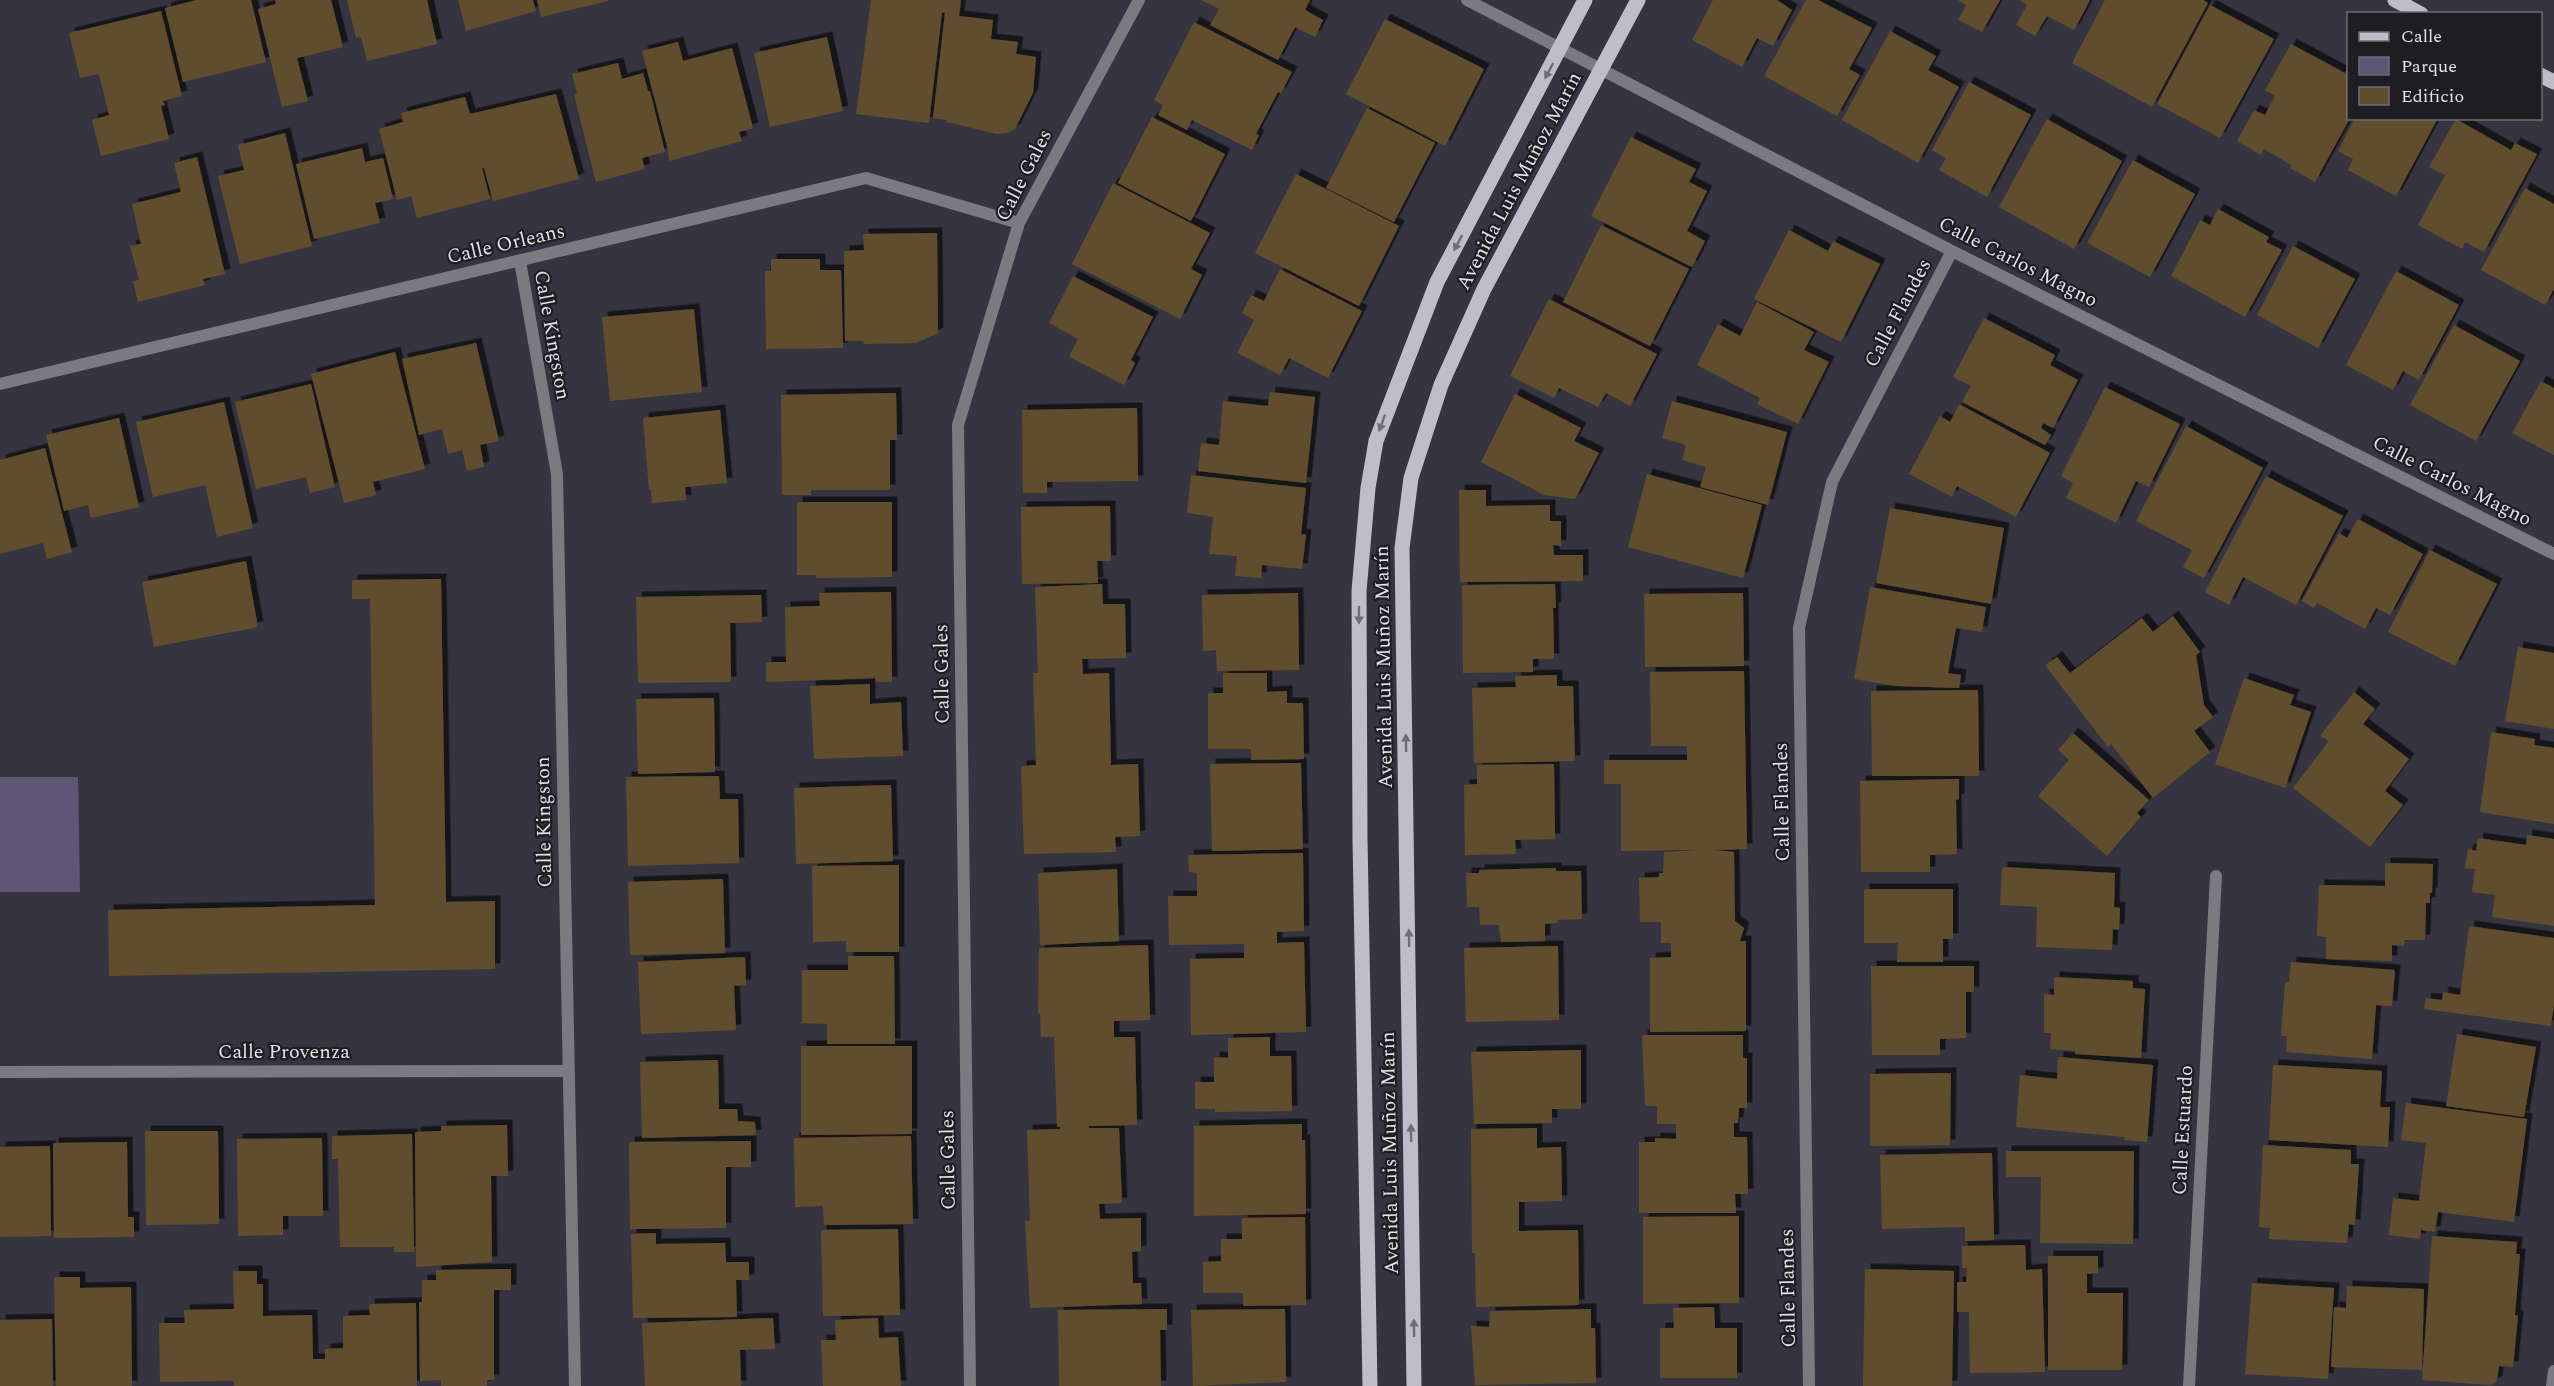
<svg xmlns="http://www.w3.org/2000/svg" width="2554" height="1386" font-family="Spectral,serif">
<defs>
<filter id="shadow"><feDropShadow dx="5.5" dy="-5.5" stdDeviation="0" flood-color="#0009"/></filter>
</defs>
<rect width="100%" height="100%" fill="#373441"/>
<!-- green -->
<path fill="#5f5676" d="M0 777H78L80 892H0Z"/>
<!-- building -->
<path fill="#604e2d" filter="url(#shadow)" d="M197 0H251L266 62 183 82 165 8Z
M275 0H331L343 47 297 58 308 101 282 107 258 9 276 4Z
M347 0H427L437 44 367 61 361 37 356 38Z
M458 0H533L536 11 466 31Z
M537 0H608V1L541 17Z
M871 0H961L959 16 993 20 991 39 1018 42 1016 54 1036 57 1033 93 1015 129 1007 133 997 134 947 122V120L933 118 945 13 942 12 929 123 856 114Z
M1201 0H1310L1305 10 1323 20 1315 37 1295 27 1278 60 1210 25 1219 9Z
M1713 0H1777L1792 10 1773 46 1757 38 1742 67 1692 40Z
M1806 0H1818L1872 28 1849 69 1860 75 1837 116 1764 76Z
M1958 0H2000L1982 32 1958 20 1966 5Z
M2019 0H2090L2074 30 2047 16 2035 36 2016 25 2027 5Z
M2105 0H2203L2208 3 2152 107 2072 63Z
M2210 5 2274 39 2220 138 2157 104Z
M161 11 182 96 163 101 165 105 161 106 169 139 101 156 92 120 109 115 99 74 80 78 69 33Z
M1385 19 1484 69 1445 146 1346 94Z
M1194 22 1292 72 1281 93 1278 92 1256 134 1259 135 1252 150 1192 120 1187 130 1158 115 1163 105 1154 100Z
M1890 31 1936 56 1928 70 1959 87 1918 163 1842 120Z
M827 37 843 111 770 127 754 53Z
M678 42 683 61 732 48 753 128 739 132 742 141 669 161 668 150 642 51Z
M2291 44 2345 73 2348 66 2350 118 2315 182 2290 168 2291 165 2264 149 2261 155 2237 141 2254 110 2265 115 2275 96 2265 90Z
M618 63 622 79 643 73 648 91H650L665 152 642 158 645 169 596 182 574 94H577L572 74Z
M1969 82 2031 115 1987 197 1939 170 1946 158 1932 150Z
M556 94 579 179 493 201 484 168H482L490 199 417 218 411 196 397 200 379 129 403 122 401 113 465 97 470 114Z
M1367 108 1435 143 1394 222 1326 188Z
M1152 117 1225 154 1191 221 1118 183Z
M2355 118H2438L2396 196 2348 170 2353 159 2338 151Z
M2047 119 2122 161 2074 249 1999 207Z
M2456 119 2511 150 2515 143 2537 154 2484 252 2465 242 2462 249 2418 225 2445 175 2429 167Z
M285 133 312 246 240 264 218 176 244 170 238 145Z
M1631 137 1696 169 1689 182 1707 191 1687 231 1705 241 1692 267 1591 216Z
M362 148 365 162 383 158 393 199 375 203 380 223 314 239 296 164Z
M197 157 225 274 203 279 205 285 138 302 133 281 139 280 130 246 141 244 132 204 181 192 174 163Z
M2133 160 2195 194 2150 277 2087 243Z
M1296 174 1399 226 1359 306 1255 253Z
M1113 183 1210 233 1191 269 1202 275 1180 319 1072 264Z
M2525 188 2554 204V289L2545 305 2481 270Z
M2218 209 2269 237 2266 242 2282 250 2245 317 2171 276 2200 220 2210 225Z
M1601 225 1689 269 1650 346 1563 302Z
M1789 230 1828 251 1833 241 1880 264 1841 342 1754 299Z
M937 233 938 333 916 343 864 344 863 341H845L844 251 864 250 863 234Z
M2293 246 2355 279 2318 348 2257 315Z
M771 259H820V270H841L843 348 766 349 765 271H771Z
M1280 269 1362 311 1328 378 1289 358 1280 375 1237 353 1254 320 1242 313 1251 295 1264 301Z
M2396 271 2459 305 2419 380 2403 371 2393 390 2346 365Z
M1073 276 1153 317 1131 360 1135 363 1124 385 1069 357 1078 339 1049 323Z
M1549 299 1657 354 1630 406 1606 393 1598 407 1559 388 1554 398 1510 376Z
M1757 302 1814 332 1804 350 1829 362 1798 424 1757 404 1760 398 1697 365 1718 324 1740 336Z
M694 309 702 392 610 401 602 317Z
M1984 318 2055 355 2050 365 2078 380 2053 428 2043 423 2041 428 2051 435 2045 445 1962 402 1971 386 1953 377Z
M2454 325 2520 361 2476 441 2410 405Z
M476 343 499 441 480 445 484 467 467 471 462 450 448 454 442 429 419 435 402 359Z
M395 352 425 469 373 482 376 495 344 503 311 374Z
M2541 381 2554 388V455L2512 433Z
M311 384 335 487 310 493 306 477 256 489 235 402Z
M2105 387 2180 424 2149 487 2136 481 2116 523 2066 498 2073 483 2061 476Z
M1270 392 1315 397 1306 483 1198 471 1201 443 1219 445 1223 401 1268 406Z
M896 393 897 440H890V490H811V495H782L781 395Z
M1515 394 1581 428 1574 441 1599 453 1575 499 1544 495 1481 462Z
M1672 401 1787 432 1768 505 1700 487 1706 467 1682 460 1686 445 1662 438Z
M224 402 253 528 217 537 205 485 153 497 136 422Z
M1959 404 2050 453 2016 517 1957 486 1952 497 1909 474 1940 416 1950 422Z
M1137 408 1138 481 1047 482V493H1023L1022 410Z
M720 410 727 483 685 487 686 500 652 503 651 490H649L643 418Z
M119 418 139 507 91 518 88 505 64 511 46 435Z
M2186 426 2263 468 2204 578 2183 567 2192 550 2136 521Z
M45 448 72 552 47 559 43 543 0 554V460Z
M1647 474 1762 505 1743 578 1628 547Z
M1191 475 1306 488 1301 534 1306 535 1302 569 1262 565 1261 578 1235 576 1237 556 1209 554 1213 517 1187 513Z
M2266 476 2343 516 2296 605 2243 577 2229 605 2205 592Z
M1459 490H1486V506L1550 505V521H1561V546L1553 545 1554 555H1583V581L1460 582Z
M797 502H892V577L816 578V575H797Z
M1110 506 1111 561H1097L1098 583 1022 584 1021 507Z
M1890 508 2004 528 1991 604 1876 583Z
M2358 519 2423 554 2390 615 2376 608 2365 629 2317 603 2314 608 2302 601 2339 533 2347 538Z
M2430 550 2497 584 2455 666 2388 632Z
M246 561 258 627 154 647 142 582Z
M441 579 446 902 495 901V969L109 976 108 910 375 905 370 599H352V580Z
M1102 584 1103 604H1125L1126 658 1082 659 1083 674 1109 673 1111 765 1138 764 1140 836 1115 837 1116 852 1024 854 1021 766 1036 765 1033 673H1038L1035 587Z
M1555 584 1556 608H1553L1554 659H1533V672L1463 673 1462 585Z
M1870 587 1986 607 1982 632 1956 628 1948 673 1961 675 1959 688 1896 686 1854 679Z
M891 592 892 682H876L875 678 766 682V662H786L785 607 820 606 819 593Z
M1298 593 1299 670 1217 671 1216 650 1203 651 1202 595Z
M1743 593 1744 666 1645 667 1644 594Z
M761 595 762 622 730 623 731 682 638 683 636 597Z
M2173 616 2200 652 2196 655 2204 705 2213 717 2194 731 2210 752 2153 798 2111 744 2108 747 2045 665 2057 657 2070 673 2142 618 2153 632Z
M2518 647 2554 653V729L2505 721Z
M1744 671 1747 849 1715 850 1734 852 1735 921 1744 928 1740 941H1746V1031L1650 1032V958L1671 957V943H1661V922H1640L1639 878 1659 877V873H1663L1664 852 1696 850 1621 851V784H1604V760H1687V746H1651L1650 672Z
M1223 673H1267V692L1287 691V703H1303L1304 759 1251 760V749H1208V693H1223Z
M1557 675V686H1573L1575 761 1474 763 1472 688 1516 687 1515 676Z
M2244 678 2294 695 2290 705 2311 712 2285 788 2215 764Z
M870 684V704L901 702 903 756 814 759 810 686Z
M1978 690 1979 776H1872L1871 691Z
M2354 692 2375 709 2363 724 2409 759 2385 791 2403 805 2370 847 2293 788 2329 741 2320 736Z
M714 698 715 772 638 774 636 699Z
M2491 732 2535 739 2534 745 2554 748V824L2480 812Z
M2073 733 2149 800 2137 813 2141 817 2107 856 2038 796 2069 760 2058 750Z
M1301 763 1303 849 1212 851 1210 764Z
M1554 764 1555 839 1515 840 1516 854 1465 855 1464 785 1477 784V765Z
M719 776 720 799H738L739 863 628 866 626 777Z
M1959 779V799L1956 800 1957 854 1930 855V872H1861L1860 781Z
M891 785 893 861 796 864 794 788Z
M2527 835 2554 839V926L2492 917 2495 895 2472 892 2475 869 2465 868 2468 849 2476 851 2478 838 2526 845Z
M1303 853 1304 931 1277 932V943L1304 942 1306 1032 1191 1035 1190 959 1244 958V944L1169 945 1168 896H1197V873L1189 872 1188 855Z
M2385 863 2433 864 2432 893H2430V903H2426L2425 940H2405L2404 946 2392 945V961L2326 959V937L2317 936 2319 885 2385 886Z
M899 865V952H846V941L813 942 812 866Z
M2002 867 2115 873 2114 907 2120 908 2119 930 2113 929 2112 950 2036 947 2037 907 2000 905Z
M1556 868V871H1581L1582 919 1558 920 1557 923 1545 924V941L1501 942 1499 925H1480L1479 907H1467L1466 873H1479V870Z
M1117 869 1119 941 1040 945 1038 873Z
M723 879 725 953 630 955 628 882Z
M1864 889H1953V939H1943V962H1897L1898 943H1864Z
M2469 926 2554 938V1005L2551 1026 2424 1009 2426 998 2442 1000 2443 992 2460 995Z
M1148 945 1150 1020 1114 1021V1037H1135L1137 1125 1089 1126V1128H1119L1122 1203 1099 1204 1100 1219 1141 1218V1251L1132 1252 1133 1283H1141L1142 1304 1030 1308 1025 1221H1030L1027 1130 1060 1129V1127H1057L1054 1037H1041L1040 1013H1038L1039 948Z
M1558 946 1559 1020 1466 1022 1464 948Z
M848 956H894L895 1044H827V1024L802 1023V970H848Z
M745 957 746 985 734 986 736 1030 641 1034 638 962Z
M2291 962 2395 970 2392 1006 2376 1005 2372 1059 2286 1052 2287 1036H2281L2285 982H2289Z
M1871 966H1974V992H1966V1038L1940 1039V1055H1872Z
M2054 977 2133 981V988L2145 989 2141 1058 2075 1054V1051L2050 1049 2051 1033H2044V994L2054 995Z
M2457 1034 2536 1047 2524 1117 2446 1106Z
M1642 1035H1743V1058H1747V1108H1739L1738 1123H1734V1137H1747L1748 1194H1735L1736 1213H1639V1142H1655V1138L1676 1139V1124H1657V1106H1645Z
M1270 1037V1056H1291L1292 1111 1215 1112V1109H1195V1082H1214V1057L1228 1058V1038Z
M801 1046H912V1134L801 1135Z
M1581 1050V1109H1552V1123L1474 1124 1471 1052Z
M2058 1057 2153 1065 2147 1142 2124 1140 2125 1137 2016 1127 2020 1075 2057 1079Z
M718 1060 719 1109H737L738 1121 755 1122 756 1135 642 1138 640 1062Z
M2273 1065 2382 1071 2380 1107H2390L2388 1147 2269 1140Z
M1951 1073 1950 1145 1870 1146V1074Z
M2406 1103 2527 1119 2514 1222 2438 1212 2435 1232 2421 1230 2420 1239 2389 1235 2393 1198 2419 1201 2426 1143 2401 1140Z
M1302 1124V1140H1305L1306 1214 1194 1216V1126Z
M507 1125 508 1176H491L492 1262 416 1267 415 1132 441 1131V1126Z
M1537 1128V1148L1561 1147 1562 1201 1519 1202V1231L1578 1230 1579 1305 1476 1307 1475 1253H1472L1471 1129Z
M145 1131H218L219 1224 146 1225Z
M412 1134 414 1252H394V1247H340L338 1159H332V1136Z
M911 1136 913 1224 824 1225 823 1206 795 1207 794 1138Z
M322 1138 323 1216H283V1235L238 1236 237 1139Z
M751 1141V1167H726V1228L630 1229 629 1142Z
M127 1142 128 1217H134V1237L54 1238 53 1143Z
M2263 1145 2351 1150V1164H2359L2355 1225 2349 1224 2347 1243 2269 1239 2270 1228 2259 1227Z
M50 1146 51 1236 0 1237V1147Z
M2006 1151H2134L2133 1244 2040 1243 2041 1177H2006Z
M1992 1153 1994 1240 1965 1241V1227L1882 1229 1880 1155Z
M1739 1216V1303L1643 1304V1217Z
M1305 1217 1306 1305 1243 1306V1293H1203V1262L1221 1261V1239H1242V1218Z
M898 1229 900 1315 823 1316 821 1230Z
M656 1233V1244L725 1243 726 1262H749V1280H736L737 1317 633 1318 631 1234Z
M2432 1236 2517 1242 2516 1254H2520L2515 1315 2518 1316 2513 1367 2499 1366 2497 1381 2490 1385 2422 1380Z
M2025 1245 2026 1270 2042 1269 2045 1372 1970 1373 1969 1312H1957V1282H1966L1967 1268H1962V1246Z
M2048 1256H2098V1273L2087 1274V1293H2123L2122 1370H2048Z
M511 1269V1290H494V1380H487V1386H441V1380L420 1381 419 1302H422V1280H436V1270Z
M1865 1269 1954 1271 1952 1386H1863Z
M233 1271H257V1284H263V1316L312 1315 313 1359H325V1349L343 1348V1316L370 1315 369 1304 416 1303 417 1386H234V1381L160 1382 159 1323H185L184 1310 234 1309Z
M54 1277H80V1288L131 1287 132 1386H56Z
M2252 1283 2334 1288 2328 1379 2245 1374Z
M2347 1286 2424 1289 2422 1370 2331 1367 2334 1307 2346 1308Z
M1714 1307 1715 1328H1737V1378H1660V1328H1674L1673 1308Z
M1167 1309V1330H1160L1161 1386H1059L1058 1310Z
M1285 1309 1286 1382 1193 1386 1191 1310Z
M1591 1309V1328H1595L1596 1383 1475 1385 1471 1326 1489 1327 1490 1311Z
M773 1318 775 1349 740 1350 741 1386H645L642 1323Z
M878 1318 879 1338 898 1337 901 1386H823L821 1340H836L835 1320Z
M52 1319 53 1386H0V1320Z"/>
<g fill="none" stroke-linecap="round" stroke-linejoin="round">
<!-- street -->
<path stroke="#7b7a80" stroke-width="12" d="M1467 0 1952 251 2554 554
M520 261 557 474 575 1386
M0 384 866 178 1019 223
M0 1072 568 1071
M970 1386 958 425 1019 223 1139 0
M1809 1386 1799 628 1832 482 1952 251
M2189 1386 2216 876
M2552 1386 2554 1371"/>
<!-- primary -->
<path stroke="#c0bdca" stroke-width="15" d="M2395 0 2421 14
M2540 75 2554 82
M1370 1386 1360 839 1359 591 1368 488 1376 441 1437 282 1585 0
M1414 1386 1402 548 1411 478 1441 385 1484 289 1638 0"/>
</g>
<!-- one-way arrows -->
<defs><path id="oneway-solid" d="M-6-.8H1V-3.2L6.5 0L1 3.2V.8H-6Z" transform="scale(1.5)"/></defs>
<g fill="#6f6d76">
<use href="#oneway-solid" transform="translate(1549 71) rotate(118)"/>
<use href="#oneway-solid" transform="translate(1458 243) rotate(118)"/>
<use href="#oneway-solid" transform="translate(1382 423) rotate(110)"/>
<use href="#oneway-solid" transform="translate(1359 615) rotate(90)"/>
<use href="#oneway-solid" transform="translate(1406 743) rotate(-91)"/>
<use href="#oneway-solid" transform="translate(1409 938) rotate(-91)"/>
<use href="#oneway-solid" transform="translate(1411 1133) rotate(-91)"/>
<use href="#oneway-solid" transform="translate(1414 1328) rotate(-91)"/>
</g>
<g text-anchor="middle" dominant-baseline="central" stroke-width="4.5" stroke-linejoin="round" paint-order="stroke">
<!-- street labels -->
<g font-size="20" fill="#e3e1e9" stroke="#1e1d22">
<text transform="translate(1024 175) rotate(-63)">Calle Gales</text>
<text transform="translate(1519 181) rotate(-62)">Avenida Luis Muñoz Marín</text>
<text transform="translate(506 244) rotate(-13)">Calle Orleans</text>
<text transform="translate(2018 262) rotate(27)">Calle Carlos Magno</text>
<text transform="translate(1898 313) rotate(-62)">Calle Flandes</text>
<text transform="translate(552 335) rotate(80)">Calle Kingston</text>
<text transform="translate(2452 481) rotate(27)">Calle Carlos Magno</text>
<text transform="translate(1384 667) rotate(-91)">Avenida Luis Muñoz Marín</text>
<text transform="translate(942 674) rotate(-91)">Calle Gales</text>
<text transform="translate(1782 802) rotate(-91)">Calle Flandes</text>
<text transform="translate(544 822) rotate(-91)">Calle Kingston</text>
<text x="284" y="1052">Calle Provenza</text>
<text transform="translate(2183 1130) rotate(-87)">Calle Estuardo</text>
<text transform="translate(1390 1153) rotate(-91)">Avenida Luis Muñoz Marín</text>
<text transform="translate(948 1160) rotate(-91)">Calle Gales</text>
<text transform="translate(1788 1288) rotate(-91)">Calle Flandes</text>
</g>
</g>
<!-- legend -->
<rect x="2347" y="12" width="195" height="108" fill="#1e1d22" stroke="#6d6b72" stroke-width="1.5"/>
<rect x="2359" y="32" width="30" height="9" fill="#c0bdca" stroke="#6d6b72" stroke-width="1.5"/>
<text x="2401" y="42" font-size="18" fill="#e3e1e9">Calle</text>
<rect x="2359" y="57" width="30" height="18" fill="#5f5676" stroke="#6d6b72" stroke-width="1.5"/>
<text x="2401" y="72" font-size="18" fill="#e3e1e9">Parque</text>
<rect x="2359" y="87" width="30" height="18" fill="#604e2d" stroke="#6d6b72" stroke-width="1.5"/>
<text x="2401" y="102" font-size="18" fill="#e3e1e9">Edificio</text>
</svg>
